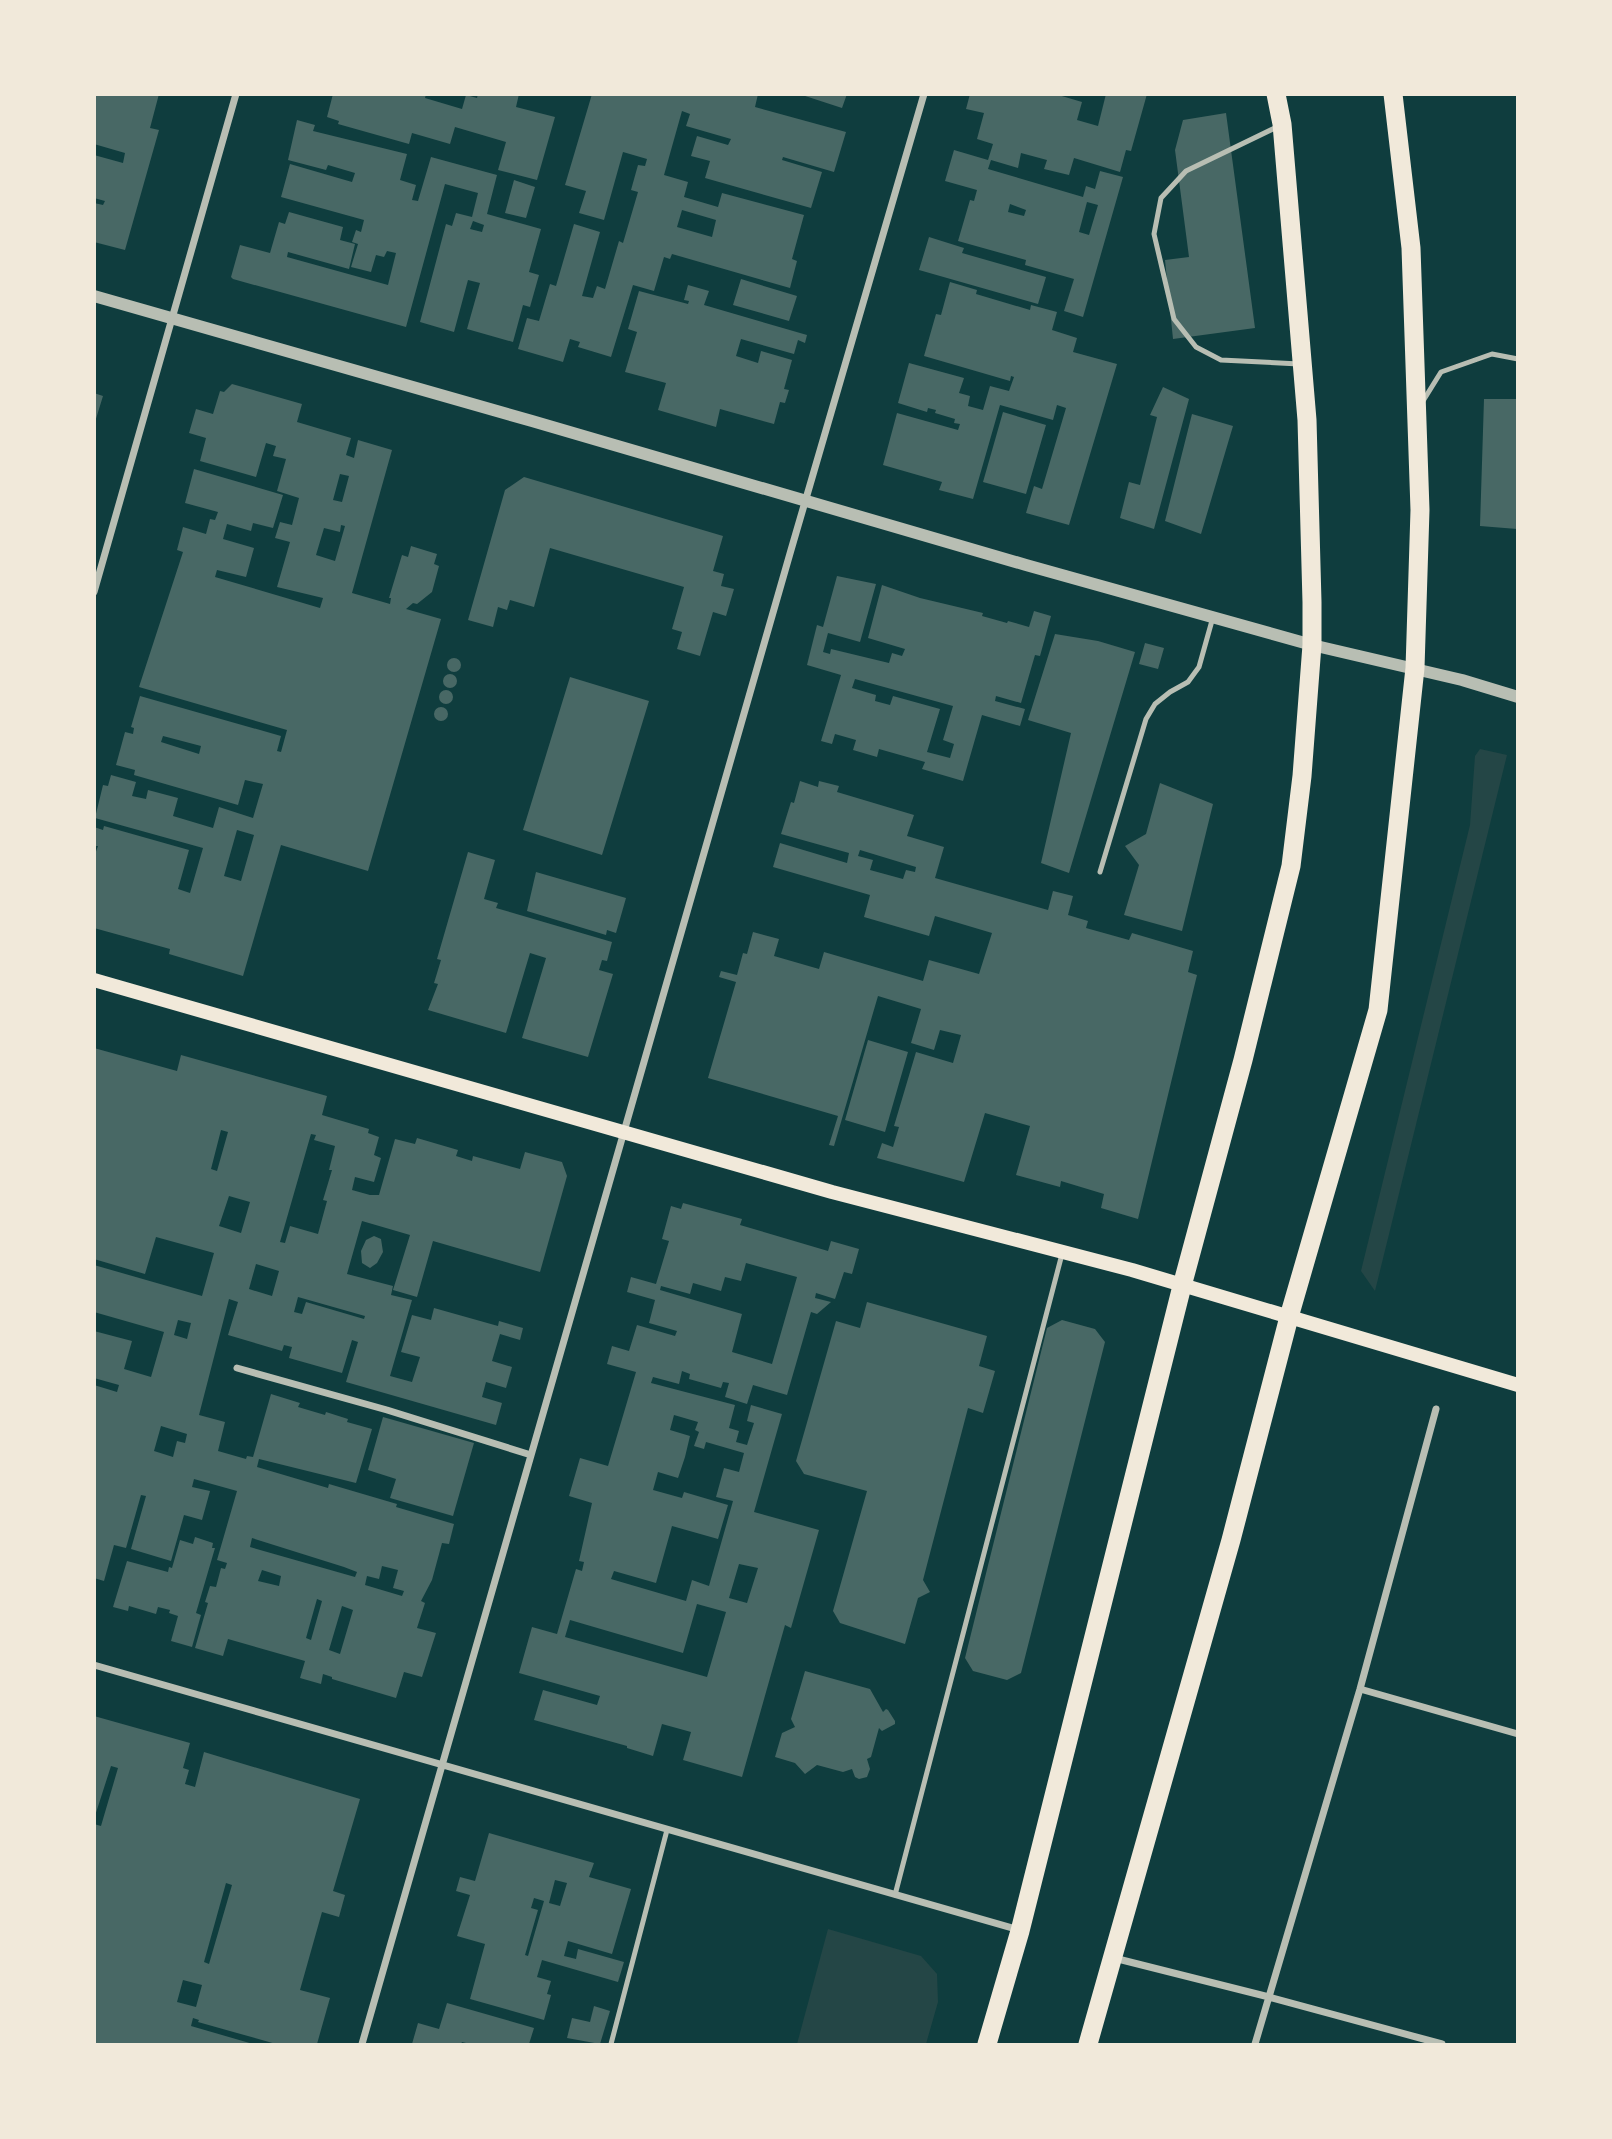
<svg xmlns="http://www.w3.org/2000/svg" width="1612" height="2139" font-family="Jost,sans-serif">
<rect width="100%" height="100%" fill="#0f3d3e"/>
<!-- green -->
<path fill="#244646" d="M1480 749 1507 755 1375 1291 1361 1271 1470 825 1475 756Z
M828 1929 921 1956 937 1974 938 2002 926 2044H797Z"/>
<!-- building -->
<path fill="#486865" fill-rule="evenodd" d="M94 94H159L150 128 159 130 125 250 94 242V203L103 205 105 201 94 198V155L123 163 125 153 94 144Z
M333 94H426L425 98 462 109 466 95 477 98 478 94H519L516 107 555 117 537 180 498 170 506 142 455 127 450 144 412 133 409 144 338 124 339 121 327 117Z
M592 94H758L755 107 846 132 834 172 783 157 782 160 822 172 811 208 705 178 710 161 691 156 697 136 728 145 731 139 686 126 690 114 682 111 664 175 688 182 684 197 718 207 722 193 804 215 792 259 797 261 790 288 672 254 670 259 664 257 654 291 633 285 611 357 578 347 580 342 570 339 563 362 518 349 527 318 539 321 550 284 556 286 574 224 600 232 582 296 593 298 597 286 605 289 619 241 623 243 638 192 631 190 638 165 645 166 647 159 623 152 604 220 579 213 586 191 565 185ZM682 210 716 220 712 237 677 227Z
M799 94H847L842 108Z
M970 94H1055L1082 102 1077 120 1098 126 1106 94H1147L1131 151 1126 150 1120 172 1074 158 1069 175 1044 169 1047 160 1021 153 1018 168 991 160 988 169 1083 197 1086 186 1095 189 1100 171 1123 177 1083 317 1064 311 1074 279 1025 265 1026 260 958 241 970 200 974 201 977 190 945 181 954 150 988 160 993 144 977 139 984 113 966 109ZM1087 202 1098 205 1089 235 1079 232ZM1010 204 1026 210 1024 216 1008 212Z
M1226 113 1255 328 1173 339 1165 260 1189 257 1175 150 1183 120Z
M297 120 315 125 313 131 407 154 400 180 416 185 412 200 418 201 431 157 497 175 487 214 541 229 529 272 539 275 530 307 523 305 513 342 467 329 480 283 468 280 454 332 420 322 446 224 452 226 456 213 472 217 478 193 445 184 406 327 233 279 231 277 240 245 270 253 279 222 285 224 289 212 343 227 340 240 355 244 349 269 288 252 287 257 388 285 396 253 387 251 384 257 376 255 371 272 351 267 358 244 352 242 356 230 361 232 364 220 281 197 290 164 352 182 355 173 328 165 326 170 288 160ZM473 221 484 225 482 232 470 229Z
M514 180 535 187 526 218 505 213Z
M929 237 964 248 962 253 1046 277 1038 304 919 270Z
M741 279 797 296 789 321 733 305Z
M950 282 977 290 976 294 1030 310 1031 305 1057 312 1052 330 1077 338 1073 352 1117 364 1069 525 1026 513 1034 486 1042 489 1066 408 1057 405 1053 420 1000 405 973 499 939 490 942 482 883 465 897 413 958 430 960 424 954 423 955 419 935 413 936 410 928 408 927 412 898 403 909 363 964 378 959 393 970 396 968 406 983 410 990 386 1009 391 1014 377 1011 376 1010 381 924 356 936 314 941 315Z
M688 285 709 291 704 305 807 335 805 343 798 340 794 354 741 339 736 356 758 363 761 351 792 360 784 389 789 390 785 403 780 402 774 424 720 409 716 427 658 410 666 383 625 372 637 332 628 329 639 291 688 304 689 301 684 300Z
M232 384 302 404 297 422 351 438 346 455 354 458 358 440 392 450 352 593 390 604 391 598H389L402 555 408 557 411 546 437 554 434 564 439 566 432 592 417 604 413 603 406 609 441 619 368 871 281 845 243 976 169 954 170 949 94 928V857L98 846H94V827L103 830 104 826 189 850 178 889 190 893 203 848 95 818 103 785 108 786 111 775 136 782 132 796 146 799 148 790 178 798 173 816 213 828 219 807 253 818 263 784 245 780 238 805 134 775 135 770 116 765 125 732 133 734 134 728 131 727 140 696 281 736 277 751 281 752 287 730 139 687 183 552 177 550 183 527 206 534 210 519 215 520 218 512 185 503 194 469 283 495 273 528 253 523 251 531 227 524 223 539 254 548 246 577 217 570 215 577 320 608 323 598 277 587 290 542 275 538 280 522 292 525 299 498 277 491 286 459 273 456 276 446 266 443 256 477 200 461 206 438 189 433 196 409 213 414 220 391 224 392ZM340 474 349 476 342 502 333 500ZM341 525 345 526 335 561 316 555 324 528 340 532ZM163 736 201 746 199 754 161 742ZM237 830 254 835 241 881 224 876Z
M1163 387 1189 399 1154 529 1120 518 1129 482 1140 485 1157 417 1150 415Z
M94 393 103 396 95 422H94Z
M1484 399H1517V529L1480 526Z
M1003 412 1046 425 1026 494 983 482Z
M1192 414 1233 426 1201 534 1165 521Z
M524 477 723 536 713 571 724 574 721 586 734 589 726 616 713 612 700 656 677 649 682 632 672 629 684 587 550 548 534 607 510 600 507 610 498 607 493 627 468 620 505 490Z
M837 576 876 584 860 642 828 633 823 652 830 654 831 649 889 663 892 653 902 656 905 649 868 638 882 585 920 598 983 613 982 616 1007 623 1008 621 1029 627 1034 611 1051 616 1040 656 1035 655 1021 703 996 696 995 701 1025 709 1020 726 982 715 963 781 922 769 925 762 879 749 877 757 853 750 856 740 835 734 832 744 821 741 841 675 807 665 817 625 823 627ZM855 679 953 706 943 740 954 744 950 758 927 752 940 709 893 696 890 705 875 701 876 695 852 688Z
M1055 634 1098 641 1135 652 1069 873 1041 863 1071 733 1028 720Z
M1145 643 1164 648 1158 669 1139 664Z
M447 665a7 7 0 1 1 14 0a7 7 0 1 1-14 0Z
M443 681a7 7 0 1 1 14 0a7 7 0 1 1-14 0Z
M570 677 649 701 602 855 523 830Z
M439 697a7 7 0 1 1 14 0a7 7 0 1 1-14 0Z
M434 714a7 7 0 1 1 14 0a7 7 0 1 1-14 0Z
M800 781 818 787 819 781 839 786 837 792 914 815 907 836 944 847 935 878 1048 910 1053 891 1073 896 1068 915 1088 921 1086 928 1129 940 1132 933 1193 951 1188 972 1197 975 1138 1219 1101 1208 1104 1194 1061 1181 1060 1187 1016 1175 1030 1126 985 1113 964 1182 877 1158 882 1143 893 1147 899 1127 894 1126 916 1052 953 1063 961 1035 940 1030 934 1050 911 1043 921 1009 878 996 834 1146 829 1145 838 1116 708 1078 736 982 719 977 721 971 737 975 743 953 747 954 753 932 779 939 774 956 819 969 824 952 923 981 929 960 979 974 992 933 935 916 929 936 864 917 870 895 773 867 780 843 847 863 849 853 781 834 791 802 794 803ZM860 850 916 867 915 872 906 870 903 879 870 870 873 860 858 856Z
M1160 783 1213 804 1182 931 1124 915 1139 865 1125 846 1146 834Z
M468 852 495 860 484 899 498 903 496 908 612 942 607 961 602 960 599 970 613 974 588 1057 522 1038 546 958 530 953 506 1033 428 1010 438 984 434 983 441 960 437 959Z
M536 872 626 898 616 933 607 930 606 935 527 911Z
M868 1040 908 1052 885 1132 845 1120Z
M94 1048 177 1071 181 1055 327 1096 322 1115 369 1129 368 1133 379 1137 374 1155 381 1158 374 1182 355 1177 352 1190 370 1195H379L395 1139 415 1144 417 1138 458 1150 456 1156 472 1161 473 1156 520 1169 525 1152 562 1162 567 1176 540 1272 433 1241 417 1297 393 1290 410 1235 362 1221 347 1274 393 1286 391 1295 412 1300 390 1376 412 1382 420 1357 401 1352 412 1315 431 1320 434 1308 498 1326 499 1321 523 1328 520 1340 500 1334 492 1361 512 1367 506 1388 486 1382 482 1397 502 1403 496 1425 346 1382 358 1342 352 1340 342 1373 289 1358 292 1347 284 1345 282 1351 228 1335 238 1302 229 1299 199 1415 225 1422 218 1451 246 1459 247 1456 253 1457 271 1394 300 1403 298 1407 325 1415 326 1412 348 1419 347 1422 372 1429 356 1483 259 1459 257 1467 328 1488 329 1484 397 1504 396 1507 454 1524 449 1544 442 1543 432 1580 421 1601 425 1603 417 1628 436 1633 422 1677 404 1672 396 1698 332 1679V1677L323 1674 321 1684 300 1678 305 1661 228 1639 223 1656 195 1648 208 1603 205 1602 210 1586 216 1587 221 1568 225 1569 227 1563 217 1560 237 1491 194 1479 192 1487 210 1491 202 1520 184 1515 171 1561 131 1549 146 1496 141 1495 126 1548 114 1545 104 1581 94 1578V1385L117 1392 119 1385 94 1378V1331L132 1341 124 1369 151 1377 164 1332 94 1312V1265L202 1296 214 1253 156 1237 145 1274 94 1259ZM221 1130 228 1132 217 1171 211 1169ZM311 1134 316 1135 314 1140 335 1146 329 1170H332L323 1200 327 1201 318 1234 290 1226 285 1243 280 1242ZM229 1196 250 1202 241 1233 219 1226ZM256 1264 279 1271 272 1296 249 1289ZM298 1297 365 1316 364 1319 306 1302 302 1314 294 1312ZM178 1320 191 1323 187 1339 174 1335ZM161 1426 187 1434 185 1443 177 1441 173 1457 154 1451ZM252 1538 344 1567 357 1572 355 1577 250 1547ZM382 1566 398 1570 393 1588 404 1591 402 1596 365 1585 367 1576 379 1579ZM262 1570 281 1576 279 1586 258 1581ZM317 1599 322 1601 311 1640 306 1638ZM342 1606 353 1610 340 1654 329 1650Z
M683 1203 742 1219 740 1225 828 1251 831 1241 859 1249 852 1274 844 1272 835 1299 816 1293 815 1298 831 1302 817 1314 811 1312 787 1395 753 1385 747 1404 725 1397 729 1383 723 1382 721 1388 689 1379 690 1374 682 1371 679 1384 653 1377 651 1383 735 1405 729 1428 739 1431 736 1442 747 1445 754 1423 747 1421 751 1405 782 1414 754 1512 819 1530 791 1628 785 1625 742 1777 683 1760 691 1732 662 1724 653 1756 627 1748V1746L534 1720 543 1690 597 1705 600 1696 519 1673 532 1627 557 1634 576 1569 582 1571 584 1562 579 1561 592 1503 569 1496 580 1458 608 1466 636 1372 607 1364 612 1346 629 1351 637 1325 675 1336 677 1331 649 1323 655 1300 627 1292 631 1277 656 1284 669 1241 662 1239 671 1206 681 1209ZM746 1263 797 1277 772 1364 732 1352 742 1314 660 1290 661 1286 690 1294 693 1283 721 1291 725 1277 741 1281ZM674 1415 698 1422 695 1430 699 1432 694 1446 704 1449 706 1442 744 1453 739 1472 724 1468 716 1497 733 1501 709 1586 692 1580 686 1601 611 1579 614 1571 656 1583 672 1526 718 1539 728 1505 684 1492 682 1498 653 1490 658 1472 678 1478 685 1457 690 1436 670 1430ZM739 1564 758 1568 747 1603 729 1598ZM697 1604 726 1612 707 1677 565 1637 570 1620 683 1653Z
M374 1236 381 1239 383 1252 377 1263 370 1268 362 1263 361 1251 366 1240Z
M867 1302 987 1336 979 1366 995 1371 983 1413 968 1408 923 1580 930 1592 918 1598 905 1644 840 1623 833 1611 867 1491 804 1474 796 1461 836 1321 860 1328Z
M1062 1320 1095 1329 1105 1342 1021 1673 1007 1680 973 1671 965 1658 1047 1328Z
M383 1417 474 1443 453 1516 390 1498 396 1479 368 1470Z
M195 1537 213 1543 212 1548H215L196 1613 201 1615 192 1647 171 1641 178 1616 169 1613 170 1610 158 1607 156 1614 129 1606 128 1611 113 1607 127 1561 168 1572 169 1567 172 1568 180 1540 193 1544Z
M805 1671 870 1689 883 1712 886 1709 888 1710 895 1721V1724L882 1731 879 1728 871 1757 867 1759 870 1769 867 1777 859 1779 855 1777 852 1769 843 1772 817 1765 805 1774 795 1763 775 1757 782 1733 795 1727 791 1719Z
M94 1716 190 1743 183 1768 189 1770 185 1784 195 1787 204 1752 360 1799 333 1891 345 1895 339 1917 322 1912 300 1990 330 1998 317 2044H276L198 2022 199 2020 193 2018 191 2026 253 2044H94V1824L101 1826 118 1768 111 1766 94 1819ZM226 1883 232 1885 209 1964 204 1962ZM183 1980 202 1985 196 2007 177 2002Z
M489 1833 594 1863 589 1877 631 1889 612 1954 568 1941 564 1956 576 1959 578 1949 624 1962 618 1982 542 1960 537 1977 551 1981 547 1994 551 1995 544 2020 470 1999 485 1944 457 1936 470 1895 456 1891 460 1877 475 1881ZM555 1880 567 1883 560 1906 549 1903ZM534 1898 544 1901 528 1956 525 1955 538 1910 531 1908Z
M447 2003 534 2028 529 2044H470L462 2042 461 2044H412L418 2023 439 2029Z
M594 2006 610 2011 600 2044 567 2038 572 2018 590 2022Z"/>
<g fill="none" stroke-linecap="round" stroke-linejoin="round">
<!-- service -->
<path stroke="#b8beb3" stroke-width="5" d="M1279 126 1186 171 1161 198 1154 234 1174 319 1196 347 1221 360 1299 364
M1423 401 1441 372 1492 354 1518 359
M1100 872 1146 719 1155 704 1170 692 1188 682 1199 667 1213 617
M895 1895 1062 1254
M611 2044 667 1830"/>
<!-- minor -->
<path stroke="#b8beb3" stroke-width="7" d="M94 592 236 94
M237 1368 387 1410 531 1455
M94 1665 1019 1930
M1360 1689 1518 1734
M1114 1958 1269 1997 1442 2044
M362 2044 791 550 924 94
M1255 2044 1360 1689 1436 1409"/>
<!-- tertiary -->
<path stroke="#b8beb3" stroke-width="12" d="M94 296 532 421 1026 565 1312 645 1462 680 1518 697"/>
<!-- secondary -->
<path stroke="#f1e9da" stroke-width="14" d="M94 980 832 1192 1132 1270 1518 1385"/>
<!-- trunk -->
<path stroke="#f1e9da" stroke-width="19" d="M987 2044 1020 1931 1182 1286 1243 1060 1291 866 1302 776 1312 645V602L1307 420 1282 124 1276 94
M1088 2044 1231 1540 1289 1317 1378 1010 1415 668 1420 510 1411 248 1393 94"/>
</g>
<!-- border -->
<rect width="1612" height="2139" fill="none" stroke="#f1e9da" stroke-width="192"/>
</svg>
